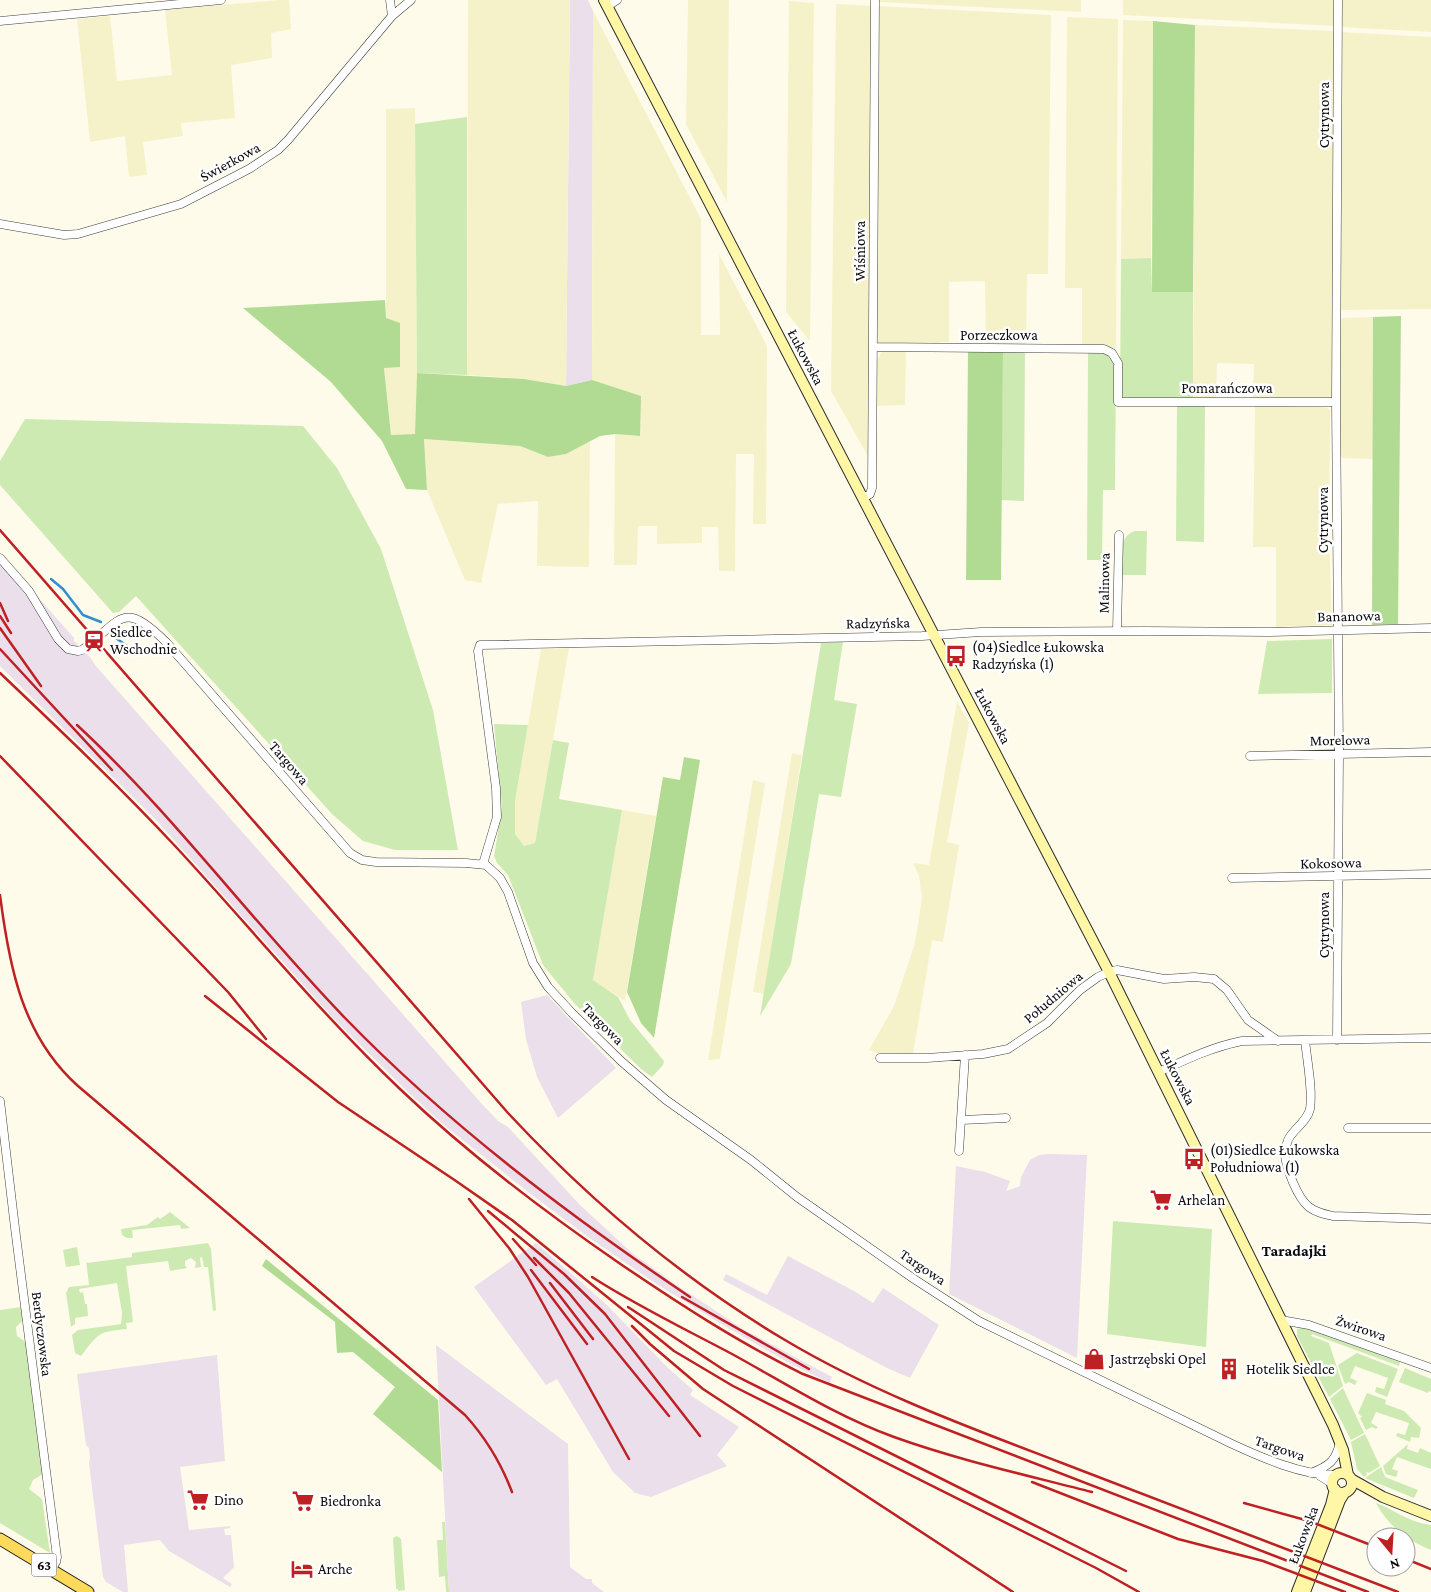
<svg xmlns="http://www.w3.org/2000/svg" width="1431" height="1592" font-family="'Crimson Pro',serif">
<rect width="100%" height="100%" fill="#fffbea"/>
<!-- industrial -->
<path fill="#eadfeb" d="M570 0H588L593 11 592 380 566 386Z
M0 554 74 638V641L90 657 95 665 482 1104 498 1121 508 1127 579 1204 632 1253 675 1284 743 1329 832 1377 830 1383 789 1363 723 1325 655 1283 591 1239 532 1195 445 1126 410 1094 332 1017 156 820 0 666Z
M547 995 616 1068 558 1118 537 1077 526 1039 521 1002Z
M1049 1154 1087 1155 1077 1358 949 1294 956 1166 985 1172 1010 1181 1006 1191 1020 1186 1021 1177 1030 1160 1039 1155Z
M536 1243 606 1304 667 1367 693 1390 690 1395 739 1427 717 1455 727 1466 651 1497 635 1493 613 1472 557 1379 546 1385 474 1287Z
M788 1256 854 1291 873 1303 883 1288 939 1325 910 1378 887 1368 723 1280 726 1274 767 1295Z
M436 1345 568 1444 570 1567 586 1579H592V1583L604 1592H449Z
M217 1355 225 1461 180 1467 189 1530 230 1526V1528L224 1529 225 1535H231L234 1567 223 1578 232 1584 230 1587 169 1551 160 1540 124 1545 128 1592H123L106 1582 103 1577 89 1463 90 1457 89 1448 86 1445 77 1374Z"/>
<!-- farmland -->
<path fill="#f5f2ca" d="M279 0H289L291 29 271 33 272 58 231 65 235 118 181 123 183 136 143 142 147 175 129 177 125 136 90 142 77 19 110 16 117 81 172 75 165 10Z
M468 0H570L566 386 524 379 467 375Z
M688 0H729L727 202 686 124Z
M878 0H1081V12L878 2Z
M1123 0H1335V26L1123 15Z
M1342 0H1431V32L1341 27Z
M789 1 814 3 810 341 786 312Z
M836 4 873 6 868 456 831 391Z
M878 6 1051 15 1048 274H1027L1026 346H986L985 281 949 282V342H940L939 345H876Z
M593 11 701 219V335H720L719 254 767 346 766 524H753L754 454H736L735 571H719L718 527H702V543L657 544V526H638L637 565H614L615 434 640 436 592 380Z
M1067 17 1118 19 1116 348H1082V288H1065Z
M1123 20 1153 21 1151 258 1121 259Z
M1195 25 1334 31 1333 398 1253 399 1254 364 1217 363 1216 399 1193 400Z
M1341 32 1431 37V309L1341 310Z
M415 108 417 373 415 434 391 435 384 367H400L386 318V109Z
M1373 317V459L1340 458V318Z
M888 349 906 350 905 405 875 406V364L881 353Z
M1255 405 1321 407 1328 408 1330 410 1329 530 1332 625 1276 627V547H1253Z
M424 439 520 446 548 457 566 454 590 441 589 567 537 566 538 501 498 504 481 583 465 580 427 490Z
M569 648 535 843 524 846 515 834V801L541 649Z
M957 701 969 723 947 842 959 845 943 942 932 940 913 1054 878 1053 869 1050 894 1006 915 943 922 898 919 876 913 863 929 865Z
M792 753 802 755 764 994 753 992Z
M753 780 765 783 720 1059 708 1060Z
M622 810 656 816 625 1001 593 980Z"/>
<!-- green -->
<path fill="#ceeab3" d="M467 117V375L417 373 415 124Z
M1151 258 1152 292H1193V400H1128L1122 396 1120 393 1121 259Z
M1003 351H1025L1024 501 1001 500Z
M1088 353H1106L1111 355 1116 364 1115 490H1103L1102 560H1087Z
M1177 405H1205L1204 542 1176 541Z
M25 419 303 426 337 468 381 549 433 710 458 850H395L363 841 332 814 136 596 119 612 113 613 0 485V461Z
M1135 531H1147L1146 575H1119C1121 560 1117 536 1135 531Z
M1332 639V693L1258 694 1267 641Z
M843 642 834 700 857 704 841 797 819 794 791 964 760 1016 821 643Z
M494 724 528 725 515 801V834L524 846 535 843 553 740 569 743 559 799 622 810 593 980 618 997 630 1020 664 1061 663 1065 652 1077 641 1069 574 1003 543 965 508 875 497 863 494 856 502 808Z
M170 1212 190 1228 181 1229 180 1225 132 1230 133 1238H127L122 1235 121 1229 147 1225 158 1217 160 1219Z
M1113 1221 1212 1229 1206 1347 1107 1334Z
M208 1243 211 1249 216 1310 213 1311 208 1267H204L202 1257 200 1258 201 1267 195 1268 196 1262 191 1258 185 1261V1265L187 1268 170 1271 168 1261 126 1266 133 1322 126 1323 127 1329C97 1332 99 1333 81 1356L75 1353 72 1335 78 1330 121 1324 122 1313 117 1283 79 1289 80 1293 83 1292 85 1304H87L88 1316 75 1318V1324L71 1327 66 1293 69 1287 89 1285 86 1260 87 1263 132 1257V1253Z
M77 1247 80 1265 66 1267 63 1250Z
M21 1307 23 1320 16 1327 17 1336 26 1342 43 1474 33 1480 29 1489 42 1499 50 1553 0 1523V1310Z
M1301 1326 1400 1362 1399 1366 1312 1334 1311 1336 1329 1343 1343 1386 1329 1397 1297 1336V1329L1301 1328Z
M1357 1353 1398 1369 1387 1397 1375 1392 1376 1387 1384 1389 1388 1378 1355 1366 1350 1378 1357 1381 1355 1385 1349 1382 1345 1384 1338 1365Z
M1405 1368 1431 1379V1392L1429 1391 1428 1393 1399 1382Z
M1343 1388 1364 1433 1351 1440 1330 1399Z
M1367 1393 1386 1400 1385 1404 1404 1411 1421 1428 1419 1438 1411 1437 1410 1442 1396 1436 1397 1433 1405 1435 1409 1423 1376 1412 1371 1423 1378 1427 1376 1429 1372 1427 1366 1430 1360 1418 1362 1417 1358 1413Z
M1365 1434 1380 1466 1369 1473 1368 1472 1366 1473 1367 1475 1364 1477 1357 1469 1351 1442Z
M1408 1444 1407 1449 1418 1453 1420 1448 1431 1453V1469L1397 1457 1392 1469 1398 1471 1396 1477 1386 1474 1383 1466Z
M1381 1467 1385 1477 1418 1490 1414 1498 1365 1478Z
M1376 1503C1394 1510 1411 1523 1431 1525V1550C1408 1541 1388 1526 1376 1503Z
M442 1522H445L449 1592H446L445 1576 439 1577 437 1540H443Z
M397 1536 401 1539 405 1590 398 1591V1589H396L393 1538Z"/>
<!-- forest -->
<path fill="#b1db92" d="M1153 21 1195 25 1193 292H1152Z
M385 300 386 318 400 323V367L384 368 391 435 415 434 417 373 524 379 566 386 592 380 641 396 640 436 615 434 600 436 566 454 548 457 520 446 424 439 427 490 406 489 382 441 331 382 243 308Z
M1401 316 1398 624 1372 625 1373 317Z
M968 351H1003L1001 580H966Z
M684 757 700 760 654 1038 641 1023 627 992 663 777 680 780Z
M266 1259 438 1400 442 1472 373 1414 395 1387 353 1352 337 1353 335 1322 262 1266Z"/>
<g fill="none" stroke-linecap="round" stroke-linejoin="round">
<!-- stream -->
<path stroke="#328ed1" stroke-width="2.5" d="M51 579 63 589 83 615 101 622
M113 636 130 648"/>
<!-- street casing -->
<g stroke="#3e3e3e" stroke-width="9">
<path id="street" d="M390 0 392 16
M608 6 617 0
M0 21 221 0
M0 224 64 235 78 234 181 204 249 169 278 150 288 140 392 16 411 0
M873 347 1104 349 1112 353 1118 363V402H1336
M863 498 870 494 872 488 875 0
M0 558 29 591 58 639 68 649 78 651 82 650C122 620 122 599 166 642L350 853 362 860 376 862 466 863 486 865 500 878 508 892 533 963 548 987 572 1013 621 1061 666 1100 751 1160 797 1197 914 1279 979 1321 1230 1443C1260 1457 1303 1476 1336 1475
M1117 631 1119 535
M1250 756 1431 752
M483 864 497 817 496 788 478 651 480 645 922 636 981 632 1145 631 1269 632 1431 628
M1232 878 1431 874
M1305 1040C1307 1061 1313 1089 1310 1109 1307 1122 1293 1129 1288 1140 1287 1144 1285 1148 1285 1151 1284 1165 1298 1199 1309 1207 1317 1213 1324 1214 1333 1216L1431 1219
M1337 1040 1339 754 1336 402 1338 0
M880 1058H927L983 1054 1008 1049 1047 1023 1080 990 1098 977 1109 972 1117 970 1164 979 1194 977 1214 979 1227 990 1248 1020 1278 1041
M1159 1072C1187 1059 1212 1047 1242 1041L1431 1038
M0 1101 15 1228 57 1557 56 1562 51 1570
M962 1120 1006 1118
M1348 1128H1431
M959 1151 965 1055
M1281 1320 1309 1325 1431 1368
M1311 1473C1329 1466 1336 1461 1340 1442
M1320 1476 1333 1484"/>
</g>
<!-- secondary casing -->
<g stroke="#2d2d2d" stroke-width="12">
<path id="secondary" d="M604 0 1109 972 1333 1425 1343 1450 1348 1475
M1332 1483a10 10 0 1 1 20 0a10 10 0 1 1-20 0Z
M1351 1479 1383 1497 1431 1516
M1297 1592 1331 1505 1335 1489
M1305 1592 1340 1500 1345 1492"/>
</g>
<!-- primary casing -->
<g stroke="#1c1c1c" stroke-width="13">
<path id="primary" d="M0 1539 88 1592"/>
</g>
<!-- street -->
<use href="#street" stroke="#fff" stroke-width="8"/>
<!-- secondary -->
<use href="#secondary" stroke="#fff7a5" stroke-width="10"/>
<!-- primary -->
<use href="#primary" stroke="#fdd95c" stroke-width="11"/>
<!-- rail -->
<path stroke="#be2024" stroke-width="2.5" d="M0 530 508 1113C590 1201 681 1278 785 1340 872 1392 968 1427 1062 1463 1174 1506 1286 1549 1398 1592
M0 603 8 621
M0 616 11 633
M0 628 41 686
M0 649 112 770
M0 673C60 730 120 787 176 847 251 928 320 1013 400 1089 467 1153 542 1210 619 1263 678 1303 739 1343 803 1374L1368 1592
M77 725C174 815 253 923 345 1018 449 1125 567 1214 690 1297
M0 756 228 992 266 1039
M0 895C9 966 22 1036 78 1086L465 1415C486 1438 501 1463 512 1492
M205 996 338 1102 456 1181 512 1220 674 1351 733 1386 1096 1568 1139 1592
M469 1199 509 1248 528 1277 629 1459
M488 1211 564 1274 605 1314 700 1436
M513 1239 536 1265
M534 1258 569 1293 669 1416
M531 1270 587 1344
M592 1277C637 1306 685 1329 732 1354 785 1383 836 1416 894 1437 958 1460 1026 1475 1092 1492
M550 1283 593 1339
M682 1297 809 1369
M628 1307 724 1370 1126 1571
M632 1326 650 1344 703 1389 1013 1592
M1032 1482 1178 1539 1263 1561 1345 1592
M1244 1503 1309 1521 1376 1547
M1406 1559 1431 1569"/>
</g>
<!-- icons -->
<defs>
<g id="station-bare" transform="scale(1.725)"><path d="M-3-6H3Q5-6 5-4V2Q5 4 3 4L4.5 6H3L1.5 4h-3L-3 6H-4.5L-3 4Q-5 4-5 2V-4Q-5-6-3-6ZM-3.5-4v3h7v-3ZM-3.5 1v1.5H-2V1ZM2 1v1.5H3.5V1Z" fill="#be2024" stroke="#fff" stroke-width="2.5" paint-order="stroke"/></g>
<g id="bus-bare" transform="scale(1.725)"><path d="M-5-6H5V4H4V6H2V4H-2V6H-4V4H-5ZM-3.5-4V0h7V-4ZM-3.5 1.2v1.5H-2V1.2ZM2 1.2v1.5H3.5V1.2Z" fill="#be2024" stroke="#fff" stroke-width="2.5" paint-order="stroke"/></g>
<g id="supermarket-bare" transform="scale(1.725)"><path d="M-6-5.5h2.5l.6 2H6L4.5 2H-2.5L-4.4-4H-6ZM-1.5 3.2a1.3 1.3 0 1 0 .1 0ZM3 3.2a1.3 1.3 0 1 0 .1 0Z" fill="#be2024" stroke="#fff" stroke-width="2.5" paint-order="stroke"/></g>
<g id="shop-bare" transform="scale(1.725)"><path d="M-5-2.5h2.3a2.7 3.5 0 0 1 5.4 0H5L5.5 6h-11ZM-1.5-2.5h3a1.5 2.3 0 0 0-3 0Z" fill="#be2024" stroke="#fff" stroke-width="2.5" paint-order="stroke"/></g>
<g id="building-bare" transform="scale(1.725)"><path d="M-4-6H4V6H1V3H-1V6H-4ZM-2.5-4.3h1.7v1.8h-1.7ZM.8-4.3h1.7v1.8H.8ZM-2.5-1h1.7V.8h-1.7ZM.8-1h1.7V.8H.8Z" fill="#be2024" stroke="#fff" stroke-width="2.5" paint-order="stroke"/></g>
<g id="hotel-bare" transform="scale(1.725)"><path d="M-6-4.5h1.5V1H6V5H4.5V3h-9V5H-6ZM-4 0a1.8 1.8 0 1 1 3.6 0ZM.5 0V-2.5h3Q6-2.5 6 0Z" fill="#be2024" stroke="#fff" stroke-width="2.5" paint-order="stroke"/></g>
</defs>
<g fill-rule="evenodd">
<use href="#station-bare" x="94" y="641"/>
<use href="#bus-bare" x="956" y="656"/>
<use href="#bus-bare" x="1194" y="1159"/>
<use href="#supermarket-bare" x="1161" y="1200"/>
<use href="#shop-bare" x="1094" y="1359"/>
<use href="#building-bare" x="1229" y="1369"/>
<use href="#supermarket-bare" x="198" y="1500"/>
<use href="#supermarket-bare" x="303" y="1501"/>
<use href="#hotel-bare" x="302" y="1569"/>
</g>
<g text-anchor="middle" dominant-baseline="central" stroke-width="5" stroke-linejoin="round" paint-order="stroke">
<!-- shield labels -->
<rect fill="#fff" stroke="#545454" stroke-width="1" x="31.5" y="1553.5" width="25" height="23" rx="4"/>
<g font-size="14" font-weight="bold" fill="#0b0b0b">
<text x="44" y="1565">63</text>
</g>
<!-- street labels -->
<g font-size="15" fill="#0b0b0b" stroke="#fff">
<text transform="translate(1324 115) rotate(-90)">Cytrynowa</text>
<text transform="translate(230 162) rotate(-29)">Świerkowa</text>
<text transform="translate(860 251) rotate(-90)">Wiśniowa</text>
<text x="999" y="335">Porzeczkowa</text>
<text transform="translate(806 357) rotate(62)">Łukowska</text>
<text x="1227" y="388">Pomarańczowa</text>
<text transform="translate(1323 520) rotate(-90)">Cytrynowa</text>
<text transform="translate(1104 583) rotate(-89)">Malinowa</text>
<text transform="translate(1349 616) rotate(-1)">Bananowa</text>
<text transform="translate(878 623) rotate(-1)">Radzyńska</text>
<text transform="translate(993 716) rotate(62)">Łukowska</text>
<text transform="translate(1340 740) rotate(-1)">Morelowa</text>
<text transform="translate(289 763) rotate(49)">Targowa</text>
<text transform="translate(1331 863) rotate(-1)">Kokosowa</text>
<text transform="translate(1324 925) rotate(-90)">Cytrynowa</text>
<text transform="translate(1053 997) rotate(-40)">Południowa</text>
<text transform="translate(603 1024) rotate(45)">Targowa</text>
<text transform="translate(1178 1077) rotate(63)">Łukowska</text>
<text transform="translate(923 1267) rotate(34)">Targowa</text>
<text transform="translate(1361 1328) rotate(19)">Żwirowa</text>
<text transform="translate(42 1334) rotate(83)">Berdyczowska</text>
<text transform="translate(1280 1448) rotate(19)">Targowa</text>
<text transform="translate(1303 1535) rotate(-69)">Łukowska</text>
</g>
<!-- poi labels -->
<g font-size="15" fill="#0b0b0b" stroke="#fff" text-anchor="start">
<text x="110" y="632">Siedlce<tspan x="110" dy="17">Wschodnie</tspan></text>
<text x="972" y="647">(04)Siedlce Łukowska<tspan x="972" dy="17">Radzyńska (1)</tspan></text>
<text x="1210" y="1150">(01)Siedlce Łukowska<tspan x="1210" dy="17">Południowa (1)</tspan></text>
<text x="1178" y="1200">Arhelan</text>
<text x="1110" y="1359">Jastrzębski Opel</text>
<text x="1246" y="1369">Hotelik Siedlce</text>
<text x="214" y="1500">Dino</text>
<text x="320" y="1501">Biedronka</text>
<text x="318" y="1569">Arche</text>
</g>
<!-- neighbourhood labels -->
<g font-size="16" font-weight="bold" fill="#0b0b0b" stroke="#fff">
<text x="1294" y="1250">Taradajki</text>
</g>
</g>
<!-- north arrow -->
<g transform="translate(1391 1552) rotate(162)"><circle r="24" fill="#ffffff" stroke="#9d9d9d"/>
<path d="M0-4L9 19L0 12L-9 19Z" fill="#be2024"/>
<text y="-8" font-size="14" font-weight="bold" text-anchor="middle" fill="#0b0b0b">N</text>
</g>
</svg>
